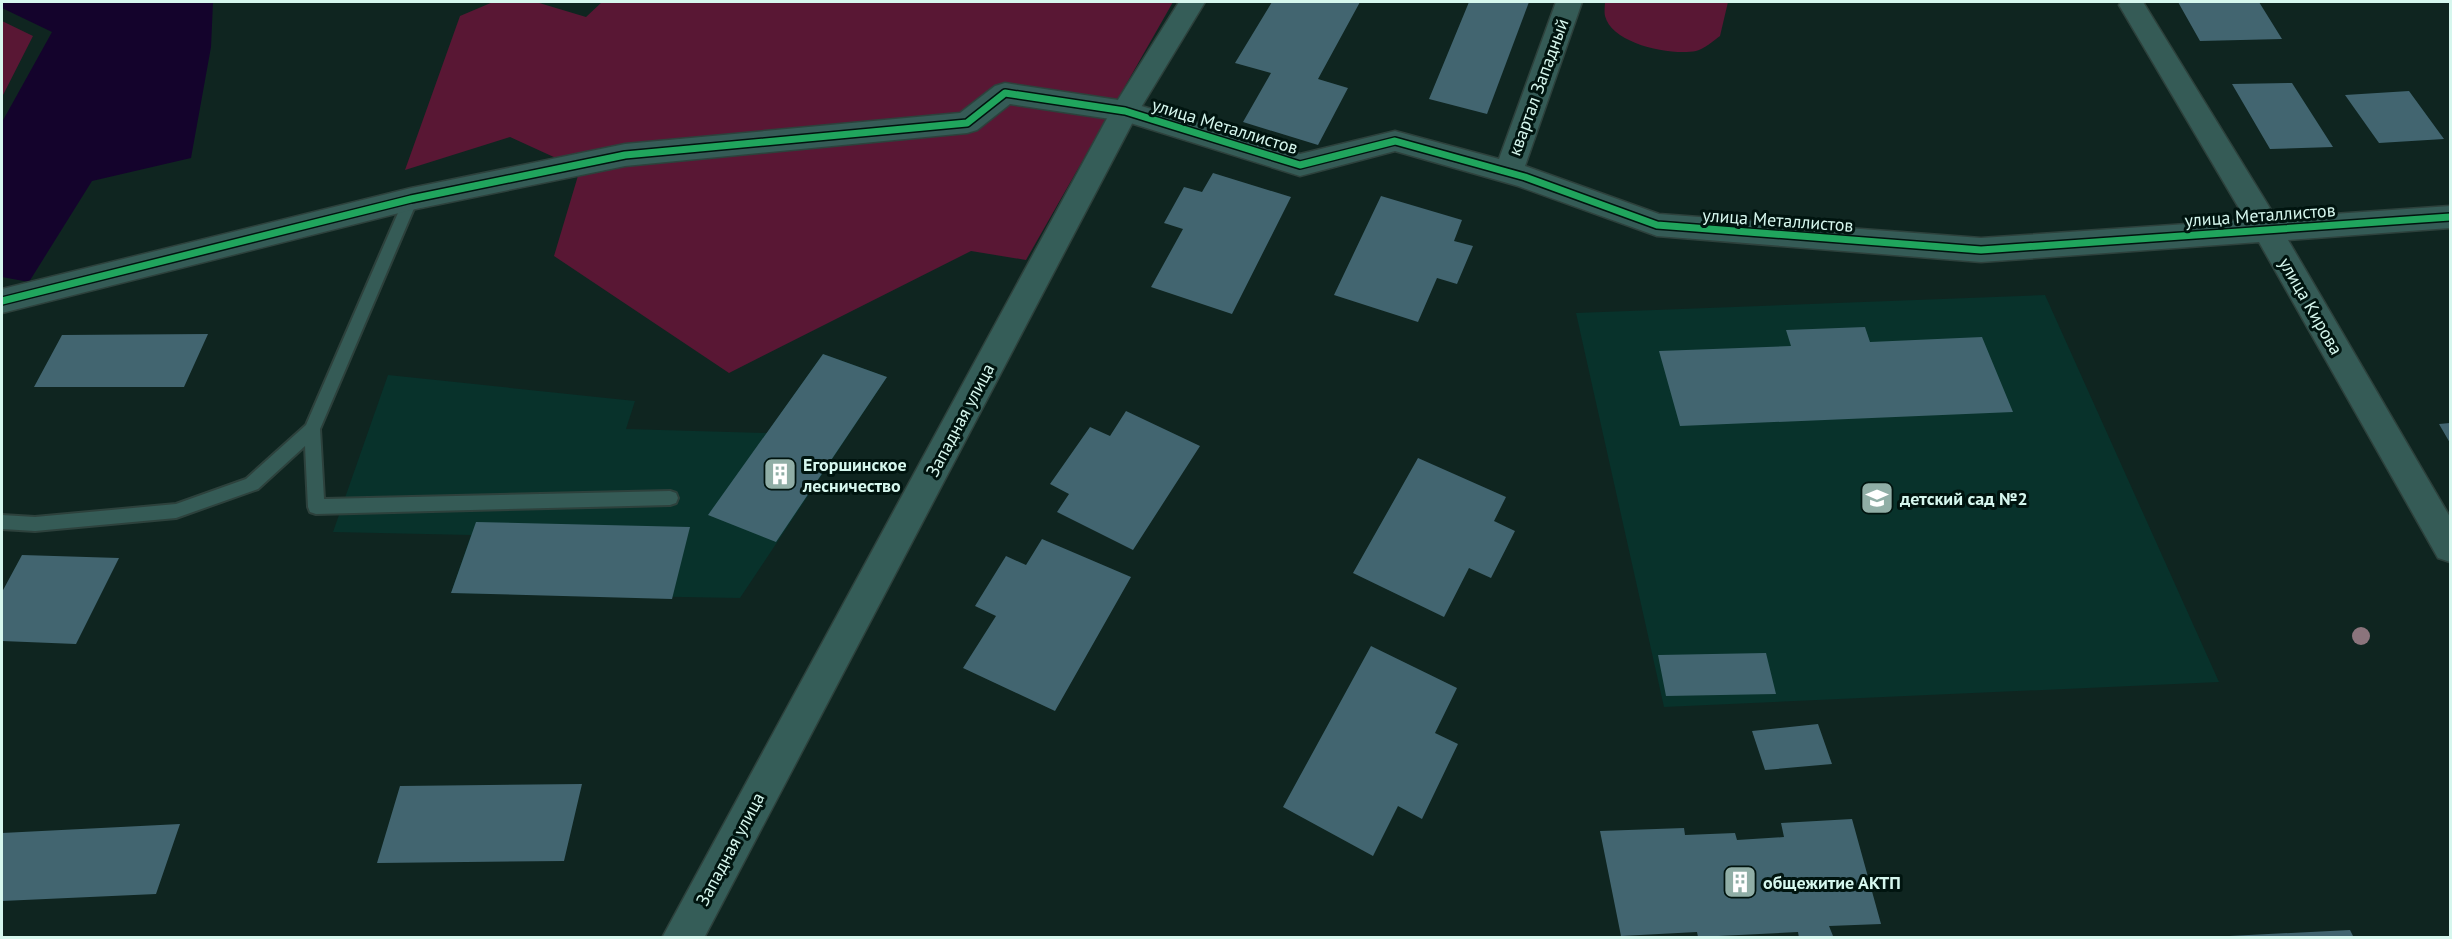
<svg xmlns="http://www.w3.org/2000/svg" width="2452" height="939" font-family="'PT Sans',sans-serif">
<rect width="100%" height="100%" fill="#0f2520"/>
<!-- built -->
<path fill="#08322b" d="M2045 295 2219 682 1664 707 1576 313Z
M823 354 887 377 740 598 451 593 471 535 333 532 388 375 635 401 626 429 767 433Z"/>
<!-- green -->
<path fill="#591734" d="M493 2H536L586 17 602 2H1173L1026 260 971 251 729 373 554 256 580 169 510 137 405 170 460 16Z
M1605 2H1728L1720 36C1713 41 1704 49 1696 51 1671 56 1612 44 1605 16 1604 12 1605 5 1605 2Z
M2 21 33 36 2 97Z"/>
<!-- water -->
<path fill="#14032c" d="M2 2H213L211 47 191 158 92 181 29 282 2 277V122L52 32 2 8Z"/>
<!-- building -->
<path fill="#426570" d="M1272 2H1360L1318 79 1348 88 1318 145 1243 122 1271 73 1235 63Z
M1469 2H1529L1487 114 1429 99Z
M2178 2H2259L2282 39 2200 41Z
M2292 83 2333 147 2270 149 2232 84Z
M2409 91 2444 139 2379 143 2345 95Z
M1213 173 1291 197 1232 314 1151 287 1183 229 1164 223 1184 187 1202 192Z
M1381 196 1462 220 1454 241 1473 246 1457 284 1437 278 1418 322 1334 295Z
M1865 327 1870 342 1982 337 2013 412 1680 426 1659 351 1791 346 1786 330Z
M208 334 184 387H34L62 335Z
M823 354 887 377 776 542 708 515Z
M1126 411 1200 446 1133 550 1057 512 1069 494 1050 484 1090 427 1110 436Z
M2450 423V443L2439 424Z
M1418 458 1506 497 1494 521 1515 531 1491 578 1469 568 1444 617 1353 573Z
M476 522 690 527 672 599 451 593Z
M1042 539 1131 577 1055 711 963 668 996 616 975 606 1006 556 1026 565Z
M22 555 119 558 76 644 2 641V592Z
M1371 646 1457 688 1435 733 1458 744 1422 819 1398 806 1373 856 1283 807Z
M1766 653 1776 694 1666 696 1658 655Z
M1818 724 1832 764 1765 770 1752 731Z
M582 784 564 861 377 863 400 786Z
M1852 819 1881 924 1829 926 1833 936 1799 938 1798 932 1698 937 1697 932 1621 936 1600 831 1684 828 1685 835 1735 833 1737 840 1784 837 1781 823Z
M180 824 156 894 2 901V833Z
M2350 930 2354 938H2229V936Z"/>
<g fill="none" stroke-linecap="round" stroke-linejoin="round">
<!-- lane casing -->
<g stroke="#2d413c" stroke-width="4">
<path id="lane" d="M411 194 416 195 418 199 320 429 324 499 670 491 676 493 678 498 676 503 670 505 316 514 310 512 308 507 305 446 258 489 176 518 35 531 2 529V515L35 517 176 504 246 479 306 425 404 199 406 195Z"/>
</g>
<!-- street casing -->
<g stroke="#2d413c" stroke-width="3">
<path id="street" d="M1556 2H1582L1525 166 1659 214 1981 238 2246 220 2119 5 2121 2H2143L2276 218 2450 206V228L2288 240 2450 517V562L2438 558 2259 242 1981 262 1657 236 1518 186 1395 151 1300 176 1124 121 1010 104 977 130 967 133 625 166 411 210 2 313V289L411 188 625 144 960 113 995 86 1005 83 1125 101 1300 154 1395 131 1499 159Z"/>
</g>
<!-- secondary casing -->
<g stroke="#2d413c" stroke-width="3">
<path id="secondary" d="M1179 2H1205L1137 114 704 938H662L1111 111Z"/>
</g>
<!-- lane -->
<use href="#lane" fill="#355b56" fill-rule="evenodd"/>
<!-- street -->
<use href="#street" fill="#355b56" fill-rule="evenodd"/>
<!-- secondary -->
<use href="#secondary" fill="#355d58" fill-rule="evenodd"/>
<!-- cycleway casing -->
<g stroke="#00140f" stroke-width="10">
<path id="cycleway" d="M2 301 411 199 625 155 967 123 1005 93 1125 111 1300 165 1395 141 1525 177 1657 225 1981 250 2450 217"/>
</g>
<!-- cycleway -->
<use href="#cycleway" stroke="#20a55d" stroke-width="7"/>
</g>
<!-- trees -->
<circle fill="#8b747c" cx="2361" cy="636" r="9"/>
<!-- icons -->
<defs>
<g id="building-square" transform="scale(1.725)"><rect x="-9" y="-9" width="18" height="18" rx="4" fill="#90aea6" stroke="#00140f"/><path d="M-4-6H4V6H1V3H-1V6H-4ZM-2.5-4.3h1.7v1.8h-1.7ZM.8-4.3h1.7v1.8H.8ZM-2.5-1h1.7V.8h-1.7ZM.8-1h1.7V.8H.8Z" fill="#fff"/></g>
<g id="school-square" transform="scale(1.725)"><rect x="-9" y="-9" width="18" height="18" rx="4" fill="#90aea6" stroke="#00140f"/><path d="M0-5L7-2L0 1L-7-2ZM-4 1L0 2.5L4 1V4Q0 6-4 4Z" fill="#fff"/></g>
</defs>
<g fill-rule="evenodd">
<use href="#building-square" x="780" y="474"/>
<use href="#school-square" x="1877" y="498"/>
<use href="#building-square" x="1740" y="882"/>
</g>
<g text-anchor="middle" dominant-baseline="central" stroke-width="6" stroke-linejoin="round" paint-order="stroke">
<!-- street labels -->
<g font-size="18" fill="#d6f7ee" stroke="#00140f">
<text transform="translate(1538 87) rotate(-70)">квартал Западный</text>
<text transform="translate(1225 126) rotate(17)">улица Металлистов</text>
<text transform="translate(2260 215) rotate(-4)">улица Металлистов</text>
<text transform="translate(1778 220) rotate(4)">улица Металлистов</text>
<text transform="translate(2311 306) rotate(60)">улица Кирова</text>
<text transform="translate(960 420) rotate(-62)">Западная улица</text>
<text transform="translate(730 849) rotate(-62)">Западная улица</text>
</g>
<!-- poi labels -->
<g font-size="18" font-weight="bold" fill="#d6f7ee" stroke="#00140f" text-anchor="start">
<text x="803" y="464">Егоршинское<tspan x="803" dy="21">лесничество</tspan></text>
<text x="1900" y="498">детский сад №2</text>
<text x="1763" y="882">общежитие АКТП</text>
</g>
</g>
<!-- border -->
<rect width="2452" height="939" fill="none" stroke="#d6f7ee" stroke-width="6"/>
</svg>
